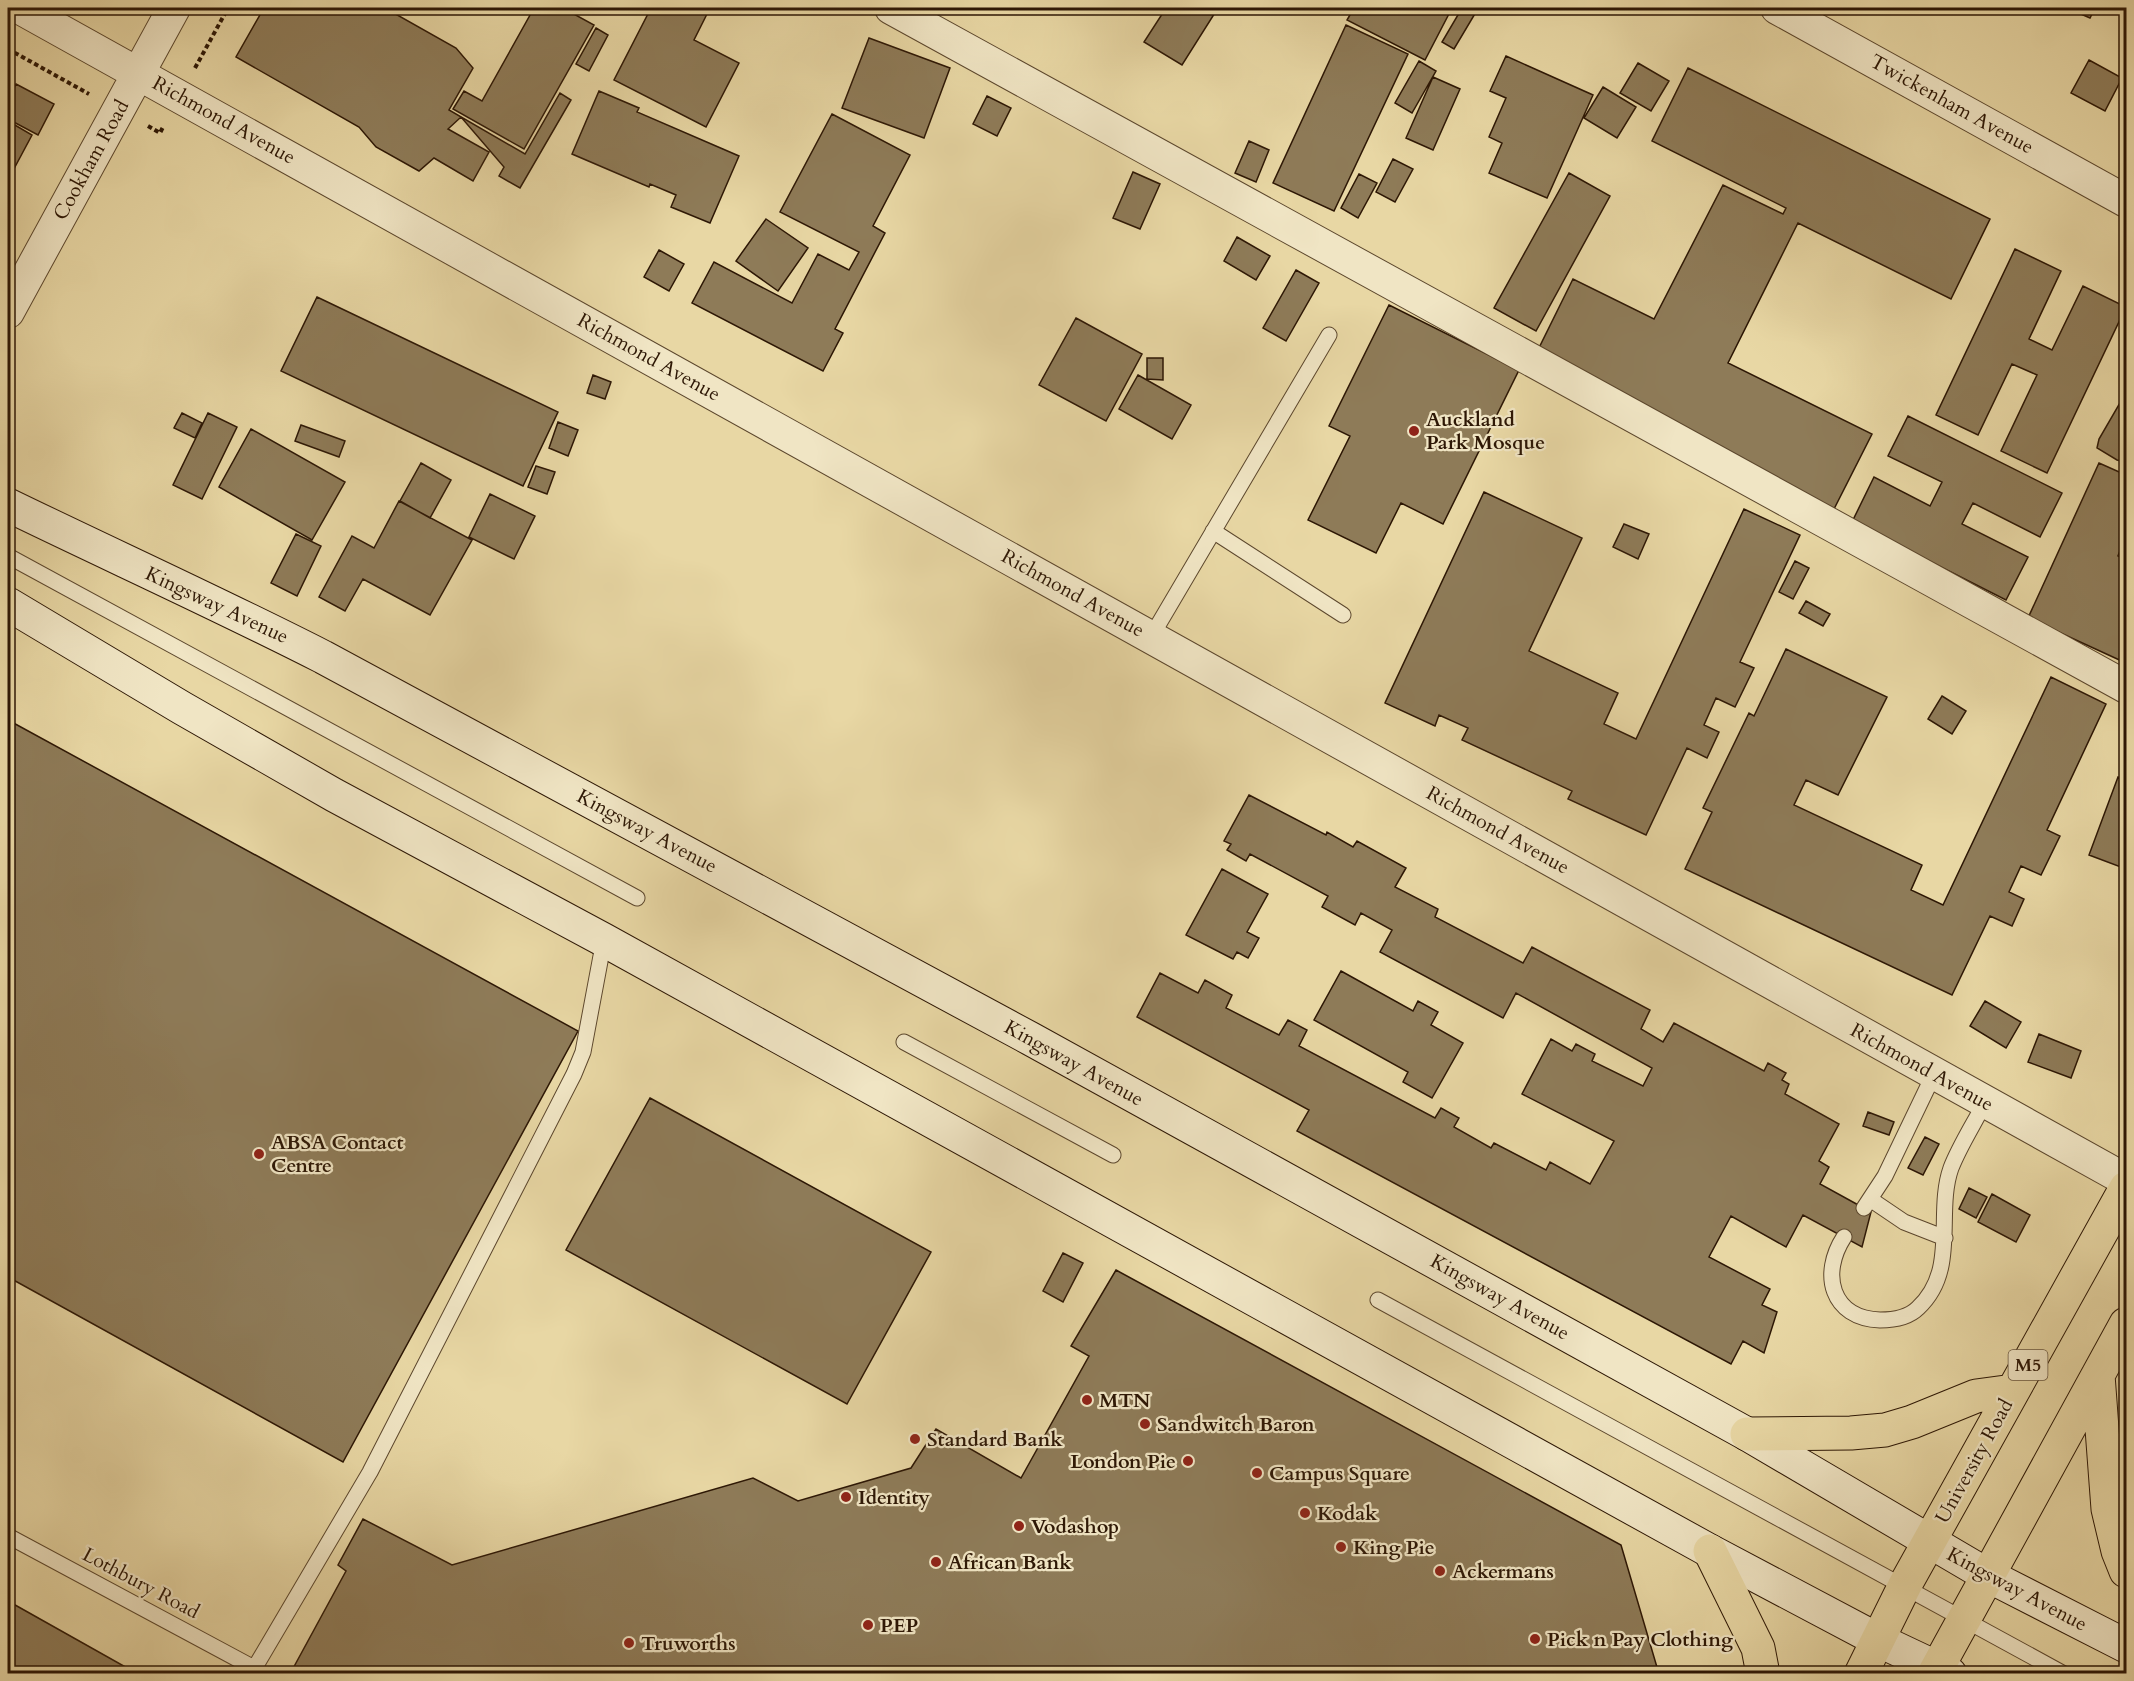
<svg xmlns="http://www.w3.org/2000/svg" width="2134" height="1681" font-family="Cardo,serif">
<rect width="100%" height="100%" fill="#e8d7a4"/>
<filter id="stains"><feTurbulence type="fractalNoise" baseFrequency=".00333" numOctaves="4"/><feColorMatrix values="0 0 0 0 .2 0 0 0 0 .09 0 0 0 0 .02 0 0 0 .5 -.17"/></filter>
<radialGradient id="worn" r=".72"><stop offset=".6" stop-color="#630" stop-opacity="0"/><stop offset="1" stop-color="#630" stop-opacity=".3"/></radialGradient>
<!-- building -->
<path fill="#8e7b58" stroke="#2d1705" stroke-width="1.5" d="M257 8H385L456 48 473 68 449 110 525 154 560 93 571 100 520 188 499 176 504 167 461 117 448 129 489 152 473 181 434 158 419 171 376 147 359 127 236 57 261 13Z
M534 8H563L594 25 524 149 453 109 464 91 482 101Z
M651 8H710L694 40 739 63 706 127 614 80Z
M1166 8H1218L1182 65 1144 42Z
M1354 8H1452L1425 60 1347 20Z
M1462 8H1468L1476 12 1454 49 1442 42Z
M2067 8H2095L2090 18Z
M1346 25 1408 54 1334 211 1273 183Z
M596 28 608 35 589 71 576 64Z
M869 38 950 68 924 138 842 108Z
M1506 56 1593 95 1547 198 1489 173 1502 143 1489 137 1506 98 1490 91Z
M2089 60 2122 78 2105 111 2071 93Z
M1419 61 1436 71 1412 113 1395 103Z
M1638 63 1669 81 1651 111 1620 93Z
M1688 68 1990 219 1951 299 1798 223 1728 363 1872 434 1834 509 1533 360 1573 279 1654 319 1723 185 1783 214 1786 208 1652 141Z
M1433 77 1460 89 1433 150 1406 138Z
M16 84 54 104 38 135 8 119V100Z
M1603 87 1636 107 1617 138 1584 118Z
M599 91 639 108 637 112 739 156 710 223 671 207 676 195 650 184 649 187 572 154Z
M987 96 1011 108 997 136 973 124Z
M832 114 910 155 873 226 885 233 835 329 843 333 823 371 692 303 714 262 792 303 818 254 849 270 859 252 780 212Z
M8 121 32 135 8 180Z
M1249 141 1269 150 1256 182 1235 173Z
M1393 159 1413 169 1395 202 1376 192Z
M1133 172 1160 184 1140 229 1113 218Z
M1569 173 1610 196 1536 331 1494 308Z
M1359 174 1377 183 1358 218 1341 208Z
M766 219 808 248 778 291 736 261Z
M1237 237 1270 256 1256 280 1224 261Z
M2015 249 2061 271 2029 339 2052 350 2083 286 2126 307 2047 473 2001 451 2037 375 2012 364 1978 435 1936 415Z
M659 250 684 264 669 291 644 277Z
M1296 270 1319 283 1286 341 1263 328Z
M317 297 558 412 523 486 281 371Z
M1389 305 1519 370 1443 524 1401 503 1376 553 1308 520 1350 436 1329 426Z
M1076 318 1142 354 1106 421 1039 385Z
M1147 358H1163V380L1147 379Z
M593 375 611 382 605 399 587 393Z
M1138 375 1191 405 1172 439 1119 409Z
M2121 401 2126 402V462L2117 460 2097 448 2099 439Z
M182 413 202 423 195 438 174 428Z
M208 413 237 427 202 499 173 485Z
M1908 416 2062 493 2040 537 1973 503 1962 524 2028 557 2006 600 1852 522 1874 477 1930 506 1942 482 1888 456Z
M558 422 578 430 568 456 549 448Z
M301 425 345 441 339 457 295 441Z
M251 429 345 482 312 540 219 487Z
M421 463 451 480 430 518 400 501Z
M2099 463 2126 475V536L2118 556 2126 560V663L2028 618Z
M536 466 555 472 547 494 528 487Z
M1484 492 1582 538 1529 651 1618 693 1604 724 1636 739 1744 509 1800 535 1740 662 1754 668 1735 707 1716 698 1704 725 1719 732 1707 758 1687 748 1646 835 1568 799 1572 791 1462 740 1468 728 1439 715 1435 726 1385 703Z
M490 494 535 516 514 559 469 537Z
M399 501 472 540 430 615 363 579 345 611 319 597 352 536 374 548Z
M1624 524 1649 534 1638 559 1613 547Z
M296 534 321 546 297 596 271 583Z
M1795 561 1809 568 1793 599 1779 592Z
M1806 601 1830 614 1823 626 1799 613Z
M1786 649 1887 697 1838 795 1806 780 1794 805 1922 865 1911 890 1943 905 2051 677 2106 704 2047 830 2060 836 2041 875 2021 866 2009 892 2024 899 2012 926 1990 916 1952 995 1685 869 1712 812 1703 808 1749 713 1754 716Z
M1942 696 1966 711 1952 734 1928 719Z
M8 720 578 1031 343 1462 8 1277Z
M2118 777 2126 781V869L2089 855Z
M1249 795 1326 835 1327 832 1353 847 1357 841 1406 868 1395 887 1438 909 1435 917 1523 963 1532 947 1650 1010 1641 1029 1663 1042 1674 1023 1764 1071 1768 1063 1786 1073 1782 1080 1789 1084 1785 1094 1839 1124 1819 1161 1829 1167 1820 1184 1871 1212 1862 1247 1803 1215 1786 1247 1731 1216 1709 1257 1770 1289 1762 1305 1777 1312 1764 1353 1743 1341 1731 1364 1297 1131 1309 1110 1137 1017 1160 973 1198 993 1205 980 1232 995 1226 1008 1279 1035 1288 1020 1307 1030 1299 1046 1435 1118 1441 1108 1459 1118 1454 1127 1491 1148 1494 1143 1546 1170 1550 1162 1590 1184 1614 1141 1522 1094 1551 1039 1572 1051 1576 1044 1595 1054 1592 1061 1643 1086 1652 1068 1516 993 1503 1018 1380 952 1392 930 1361 913 1355 925 1322 907 1328 896 1250 854 1246 861 1227 850 1231 844 1224 841Z
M1222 869 1268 894 1247 932 1259 938 1248 958 1237 952 1233 959 1186 935Z
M1341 971 1413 1011 1418 1001 1438 1012 1431 1025 1463 1043 1432 1098 1403 1082 1408 1072 1314 1020Z
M1985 1001 2021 1022 2006 1048 1970 1026Z
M2039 1034 2081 1051 2071 1078 2028 1062Z
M650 1098 931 1252 847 1404 566 1250Z
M1868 1112 1894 1122 1889 1135 1863 1126Z
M1925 1137 1939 1144 1923 1175 1908 1168Z
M1969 1188 1987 1197 1976 1218 1959 1209Z
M1992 1194 2030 1215 2016 1242 1978 1222Z
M1063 1253 1083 1263 1063 1302 1043 1291Z
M1116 1270 1621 1545 1659 1674H290L346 1571 338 1565 363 1519 452 1565 753 1478 798 1501 911 1468 936 1429 1021 1478 1089 1356 1071 1346Z
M8 1601 138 1674H8Z"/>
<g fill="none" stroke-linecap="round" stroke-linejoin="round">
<!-- lane casing -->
<g stroke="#5c472d" stroke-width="17">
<path id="lane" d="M1213 531 1343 615
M8 556 637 898
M1151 637 1329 335
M904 1042 1113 1155
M1870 1199 1904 1222 1945 1238
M1864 1208 1885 1176 1934 1074
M1844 1237C1820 1274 1831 1318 1880 1320 1894 1320 1908 1318 1918 1308 1959 1270 1935 1213 1951 1168 1960 1145 1974 1124 1985 1102
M1378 1300 2064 1674
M8 1536 254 1668
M251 1674 370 1472 574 1074 583 1052 604 940"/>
</g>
<!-- street casing -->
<g stroke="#5c472d" stroke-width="34">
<path id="street" d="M20 8 2126 1180
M891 8 2126 687
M1777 8 2126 201
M8 312 174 8"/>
</g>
<!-- secondary casing -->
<g stroke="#2d1705" stroke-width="35">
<path id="secondary" d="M8 505C113 556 219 604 323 657L1031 1039 1747 1434 1987 1575 2126 1646
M8 604 182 708 334 795 604 940 1710 1551 1878 1640 1950 1674"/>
</g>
<!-- primary casing -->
<g stroke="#2d1705" stroke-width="35">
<path id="primary" d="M2098 1375 2108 1509 2118 1551 2126 1571
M1747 1434 1851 1433 1885 1430 1912 1422 1976 1396 2013 1391
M1710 1551 1758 1648 1763 1674
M1861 1674 1905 1585 2126 1188
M1934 1674 2126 1324"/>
</g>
<!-- path -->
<path stroke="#2d1705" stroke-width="4" stroke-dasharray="4.5 3" stroke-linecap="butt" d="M8 49 89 94
M195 68 228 8
M148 126 160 133 163 127"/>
<!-- lane -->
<use href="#lane" stroke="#f0e5c4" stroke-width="15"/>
<!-- street -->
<use href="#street" stroke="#f0e5c4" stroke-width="32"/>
<!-- secondary -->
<use href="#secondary" stroke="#f0e5c4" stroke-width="33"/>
<!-- primary -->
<use href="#primary" stroke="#e8d7a4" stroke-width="33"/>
</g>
<!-- markers -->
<g fill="#8f2418" stroke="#f0e5c4" stroke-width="2">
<circle cx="1414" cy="431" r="6"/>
<circle cx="259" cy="1154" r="6"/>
<circle cx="1087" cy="1400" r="6"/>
<circle cx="1145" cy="1424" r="6"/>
<circle cx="915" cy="1439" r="6"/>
<circle cx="1188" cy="1461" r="6"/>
<circle cx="1257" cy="1473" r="6"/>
<circle cx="846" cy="1497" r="6"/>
<circle cx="1305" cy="1513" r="6"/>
<circle cx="1019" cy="1526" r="6"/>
<circle cx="1341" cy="1547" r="6"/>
<circle cx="936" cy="1562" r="6"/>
<circle cx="1440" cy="1571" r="6"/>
<circle cx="868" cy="1625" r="6"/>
<circle cx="1535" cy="1639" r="6"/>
<circle cx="629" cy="1643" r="6"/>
</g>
<g text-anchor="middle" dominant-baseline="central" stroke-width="4.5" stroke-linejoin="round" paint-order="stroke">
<!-- shield labels -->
<rect fill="#f0e5c4" stroke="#68553e" stroke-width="1.5" x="2008.5" y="1350" width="39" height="30" rx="4.5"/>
<g font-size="18" font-weight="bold" fill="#2d1705">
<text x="2028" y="1365">M5</text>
</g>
<!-- street labels -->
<g font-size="20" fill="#2d1705" stroke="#f0e5c4">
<text transform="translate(1952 104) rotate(29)">Twickenham Avenue</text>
<text transform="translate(224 120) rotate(29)">Richmond Avenue</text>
<text transform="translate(91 160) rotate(-61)">Cookham Road</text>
<text transform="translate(649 357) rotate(29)">Richmond Avenue</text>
<text transform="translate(1073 593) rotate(29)">Richmond Avenue</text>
<text transform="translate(217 605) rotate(25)">Kingsway Avenue</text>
<text transform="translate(1498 830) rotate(29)">Richmond Avenue</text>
<text transform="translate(647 831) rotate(28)">Kingsway Avenue</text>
<text transform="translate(1074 1063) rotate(29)">Kingsway Avenue</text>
<text transform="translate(1922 1067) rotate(29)">Richmond Avenue</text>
<text transform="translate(1500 1297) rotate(29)">Kingsway Avenue</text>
<text transform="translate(1974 1461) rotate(-61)">University Road</text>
<text transform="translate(141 1583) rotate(28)">Lothbury Road</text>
<text transform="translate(2017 1589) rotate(28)">Kingsway Avenue</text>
</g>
<!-- poi labels -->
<g font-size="20" font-weight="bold" fill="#2d1705" stroke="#f0e5c4" text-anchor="start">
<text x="1426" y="419">Auckland<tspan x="1426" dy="23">Park Mosque</tspan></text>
<text x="271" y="1142">ABSA Contact<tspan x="271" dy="23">Centre</tspan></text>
<text x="1099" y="1400">MTN</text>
<text x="1157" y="1424">Sandwitch Baron</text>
<text x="927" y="1439">Standard Bank</text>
<text x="1176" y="1461" text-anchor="end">London Pie</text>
<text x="1269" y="1473">Campus Square</text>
<text x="858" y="1497">Identity</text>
<text x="1317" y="1513">Kodak</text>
<text x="1031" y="1526">Vodashop</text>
<text x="1353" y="1547">King Pie</text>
<text x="948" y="1562">African Bank</text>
<text x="1452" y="1571">Ackermans</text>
<text x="880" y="1625">PEP</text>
<text x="1547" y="1639">Pick n Pay Clothing</text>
<text x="641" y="1643">Truworths</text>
</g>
</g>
<!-- margin -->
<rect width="2134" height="1681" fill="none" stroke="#e8d7a4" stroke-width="30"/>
<rect x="9" y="9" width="2116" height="1663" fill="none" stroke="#2d1705" stroke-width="3"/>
<rect x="15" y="15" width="2104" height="1651" fill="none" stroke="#2d1705" stroke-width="1.5"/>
<rect width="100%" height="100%" filter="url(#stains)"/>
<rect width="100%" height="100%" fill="url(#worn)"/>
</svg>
